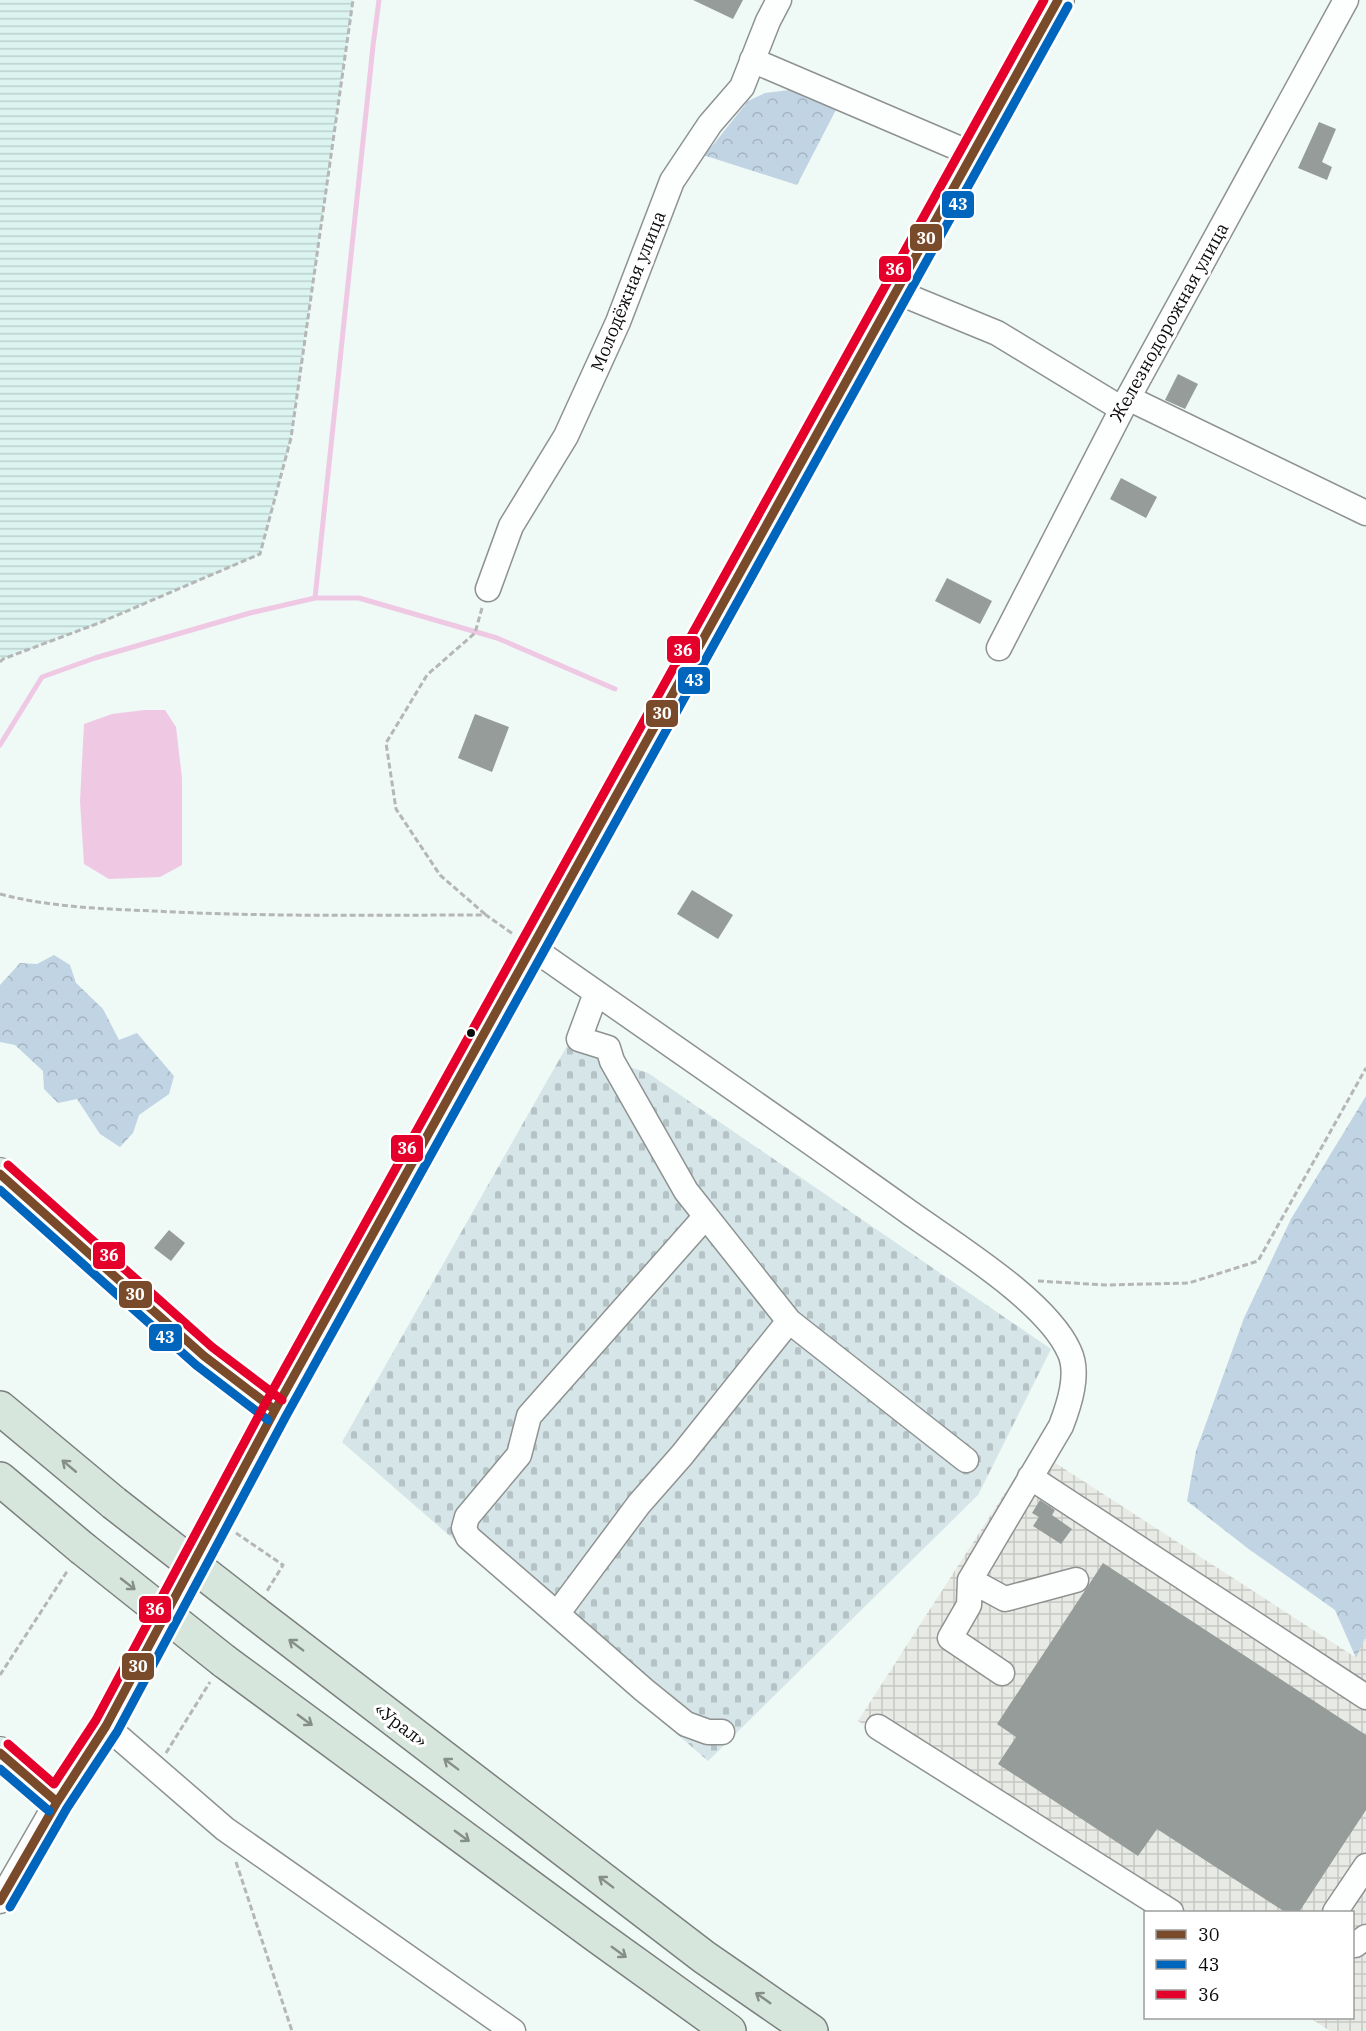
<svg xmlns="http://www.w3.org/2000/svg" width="1366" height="2031" font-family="'IBM Plex Serif',serif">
<defs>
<pattern id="industrial-grid" width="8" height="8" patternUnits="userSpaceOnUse" patternTransform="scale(1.5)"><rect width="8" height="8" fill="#e8ebe5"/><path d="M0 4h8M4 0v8" fill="none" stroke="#c6c8c3"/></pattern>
<pattern id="farmland-rules" width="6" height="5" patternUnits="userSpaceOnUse" patternTransform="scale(1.5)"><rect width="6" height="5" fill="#dcf4f0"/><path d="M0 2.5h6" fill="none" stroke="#bbd0cc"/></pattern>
<pattern id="forest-crowns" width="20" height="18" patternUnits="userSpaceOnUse" patternTransform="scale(1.5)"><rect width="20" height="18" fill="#c0d4e3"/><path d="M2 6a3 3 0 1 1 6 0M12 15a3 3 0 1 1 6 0" fill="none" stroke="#a4b5c1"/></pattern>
<pattern id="cemetery-stones" width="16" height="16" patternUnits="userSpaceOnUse" patternTransform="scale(1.5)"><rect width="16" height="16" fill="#d5e5e8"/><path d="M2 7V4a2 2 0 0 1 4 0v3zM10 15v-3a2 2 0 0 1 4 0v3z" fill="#b6c3c6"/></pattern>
</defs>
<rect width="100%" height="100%" fill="#eff9f6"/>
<!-- industrial -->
<path fill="url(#industrial-grid)" d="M1030 1454 1043 1455 1355 1657 1366 1636V2031H1330L1310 2018H1352V1912H1150L858 1721Z"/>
<!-- farmland -->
<path fill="url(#farmland-rules)" d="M0 0H353L291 438 260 554 99 623 3 659 0 662Z"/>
<!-- forest -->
<path fill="url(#forest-crowns)" d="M789 90 839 104 797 185 703 155 713 145 748 101 765 93Z
M54 955 70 965 76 983 103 1009 119 1040 137 1033 174 1076 169 1094 139 1115 133 1133 120 1147 100 1134 77 1099 58 1103 44 1089 43 1071 15 1045 0 1042V985L20 963 37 964Z
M1366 1096V1636L1356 1658 1335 1610 1250 1550 1187 1501 1196 1451 1244 1318 1291 1219Z"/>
<!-- cemetery -->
<path fill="url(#cemetery-stones)" d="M567 1046 648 1073 1051 1349 978 1495 708 1761 342 1442Z"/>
<!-- water -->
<path fill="#efc9e4" d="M144 710H165L176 727 182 778V865L160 877 109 879 84 864 80 801 84 724 112 714Z"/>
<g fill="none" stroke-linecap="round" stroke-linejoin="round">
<!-- stream -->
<path stroke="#efc9e4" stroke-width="5" d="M315 598 373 46 379 0
M0 745 42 677 95 658 250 613 315 598H359L497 638 615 689"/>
</g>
<!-- building -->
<path fill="#959c99" d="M693 0H743L733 19Z
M1319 122 1336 129 1322 162 1332 167 1327 180 1298 168Z
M1178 374 1198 384 1185 409 1165 400Z
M1121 478 1157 497 1146 518 1110 499Z
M947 578 992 601 980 624 935 601Z
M475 714 509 727 492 772 458 758Z
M692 890 733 915 718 939 677 914Z
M169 1230 185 1243 171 1261 154 1248Z
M1040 1500 1055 1510 1052 1515 1072 1529 1061 1544 1033 1526 1039 1517 1032 1513Z
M1103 1563 1366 1735V1810L1299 1912H1285L1157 1829 1138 1856 998 1764 1016 1737 997 1724Z"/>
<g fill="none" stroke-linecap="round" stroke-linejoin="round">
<!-- minor casing -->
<g stroke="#8e9291" stroke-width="27">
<path id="minor" d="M752 60 972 154
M897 292 997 333 1122 409
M1128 398 1366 513
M488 589 511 526 566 436 618 322 672 181 710 124 742 87 768 21 779 0
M999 648 1122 409 1346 0
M531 947C656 1035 782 1121 906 1210 953 1244 1046 1300 1069 1351 1080 1373 1069 1405 1061 1426L970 1580 1005 1599 1076 1580
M596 993 579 1039 608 1048 612 1061 686 1191 789 1321 966 1460
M706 1216 529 1416 519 1455 467 1517 464 1528 468 1537 557 1614 639 1504 682 1455 789 1321
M1030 1477 1366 1697
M970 1580 969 1605 950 1638 1002 1673
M557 1614 644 1690 686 1724 708 1732H722
M106 1726 225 1829 513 2031
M878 1727 1171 1912
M0 1901 57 1802
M1335 1912 1366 1866
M1352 1944 1355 1945 1366 1937"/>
</g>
<!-- major casing -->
<g stroke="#7b7f7e" stroke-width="34">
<path id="major" d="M0 1174 204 1356 275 1410
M0 1753 57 1802 106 1726 275 1410 1058 0"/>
</g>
<!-- highway casing -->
<g stroke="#7b7f7e" stroke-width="36">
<path id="highway" d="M0 1408 114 1503
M0 1479 82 1548
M255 1613 704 1957 811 2031
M224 1661 597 1936 729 2031"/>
</g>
<!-- path -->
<path stroke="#b5b7b6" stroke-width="3" stroke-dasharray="6 3" stroke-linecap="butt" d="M482 608 475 633 427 675 386 743 396 809 440 875 486 915
M0 662 3 659 99 623 260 554 291 438 353 0
M0 894C49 907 103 909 154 911 265 917 375 915 486 915L513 934
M1038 1281 1106 1285 1189 1283 1258 1261 1366 1068
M236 1533 283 1565 267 1591
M0 1675 68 1570
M166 1753 210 1682
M236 1862 292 2031"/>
<!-- minor -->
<use href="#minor" stroke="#fdfefe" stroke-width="24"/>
<!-- major -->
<use href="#major" stroke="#d9eae5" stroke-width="32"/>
<!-- highway -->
<use href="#highway" stroke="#d6e6dc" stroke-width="33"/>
<!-- highway-bridge casing -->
<g stroke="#7b7f7e" stroke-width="36" stroke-linecap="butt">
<path id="highway-bridge" d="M114 1503 255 1613
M82 1548 224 1661"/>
</g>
<!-- highway-bridge -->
<use href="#highway-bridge" stroke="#d6e6dc" stroke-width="33"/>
<!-- bus-1 casing -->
<g stroke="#fff" stroke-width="14">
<path id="bus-1" d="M0 1174 204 1356 275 1410
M0 1753 57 1802
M0 1901 57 1802 106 1726 275 1410 1058 0"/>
</g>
<!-- bus-2 casing -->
<g stroke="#fff" stroke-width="14">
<path id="bus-2" d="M0 1190 196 1365 268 1420
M0 1769 49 1811
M10 1907 67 1808 117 1732 286 1416 1068 6"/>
</g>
<!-- bus-3 casing -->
<g stroke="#fff" stroke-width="14">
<path id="bus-3" d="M8 1165 212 1347 282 1400
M8 1744 54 1784 96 1720 265 1404 1044 0"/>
</g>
<!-- bus-1 -->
<use href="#bus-1" stroke="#7a4b2a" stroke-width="9"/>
<!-- bus-2 -->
<use href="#bus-2" stroke="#0065bd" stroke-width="9"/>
<!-- bus-3 -->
<use href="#bus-3" stroke="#e4002b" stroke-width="9"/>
</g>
<!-- one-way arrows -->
<defs><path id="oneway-shaft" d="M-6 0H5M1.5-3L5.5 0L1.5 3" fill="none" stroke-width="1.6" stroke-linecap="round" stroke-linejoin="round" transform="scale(1.5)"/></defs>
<g stroke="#858e88">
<use href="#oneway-shaft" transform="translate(69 1466) rotate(-140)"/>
<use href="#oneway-shaft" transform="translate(128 1584) rotate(38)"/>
<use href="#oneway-shaft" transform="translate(296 1645) rotate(-143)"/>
<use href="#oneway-shaft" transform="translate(305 1720) rotate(36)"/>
<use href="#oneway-shaft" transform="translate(451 1764) rotate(-143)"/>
<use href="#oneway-shaft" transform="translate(462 1836) rotate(36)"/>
<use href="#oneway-shaft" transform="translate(606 1882) rotate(-143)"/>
<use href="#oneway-shaft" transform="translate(619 1952) rotate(36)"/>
<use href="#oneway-shaft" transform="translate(763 1998) rotate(-145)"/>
</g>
<!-- markers -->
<circle fill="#0b0b0b" stroke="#fff" stroke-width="2" cx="471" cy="1033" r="5"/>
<g text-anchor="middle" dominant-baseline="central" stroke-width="6" stroke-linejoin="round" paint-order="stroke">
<!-- street labels -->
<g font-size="18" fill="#0b0b0b" stroke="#fff">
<text transform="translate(628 291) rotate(-68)">Молодёжная улица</text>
<text transform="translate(1169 322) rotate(-61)">Железнодорожная улица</text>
<text transform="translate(401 1725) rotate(37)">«Урал»</text>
</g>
</g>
<g stroke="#fff" stroke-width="2">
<rect x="941" y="190" width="34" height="29" rx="6" fill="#0065bd"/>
<rect x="909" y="223" width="34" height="29" rx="6" fill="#7a4b2a"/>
<rect x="878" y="255" width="34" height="28" rx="6" fill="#e4002b"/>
<rect x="666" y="635" width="35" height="29" rx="6" fill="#e4002b"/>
<rect x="677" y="666" width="34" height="29" rx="6" fill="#0065bd"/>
<rect x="645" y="699" width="34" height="29" rx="6" fill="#7a4b2a"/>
<rect x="390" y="1134" width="34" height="29" rx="6" fill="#e4002b"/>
<rect x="92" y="1241" width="34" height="29" rx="6" fill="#e4002b"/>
<rect x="118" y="1280" width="35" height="29" rx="6" fill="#7a4b2a"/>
<rect x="148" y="1323" width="35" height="29" rx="6" fill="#0065bd"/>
<rect x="138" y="1595" width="34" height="29" rx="6" fill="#e4002b"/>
<rect x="121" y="1652" width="34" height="29" rx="6" fill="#7a4b2a"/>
</g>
<g font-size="16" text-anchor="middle" font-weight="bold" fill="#fff">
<text x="958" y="210">43</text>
<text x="926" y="244">30</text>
<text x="895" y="275">36</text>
<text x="683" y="656">36</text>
<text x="694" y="686">43</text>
<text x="662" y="719">30</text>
<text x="407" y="1154">36</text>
<text x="109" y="1261">36</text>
<text x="135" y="1300">30</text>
<text x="165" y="1343">43</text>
<text x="155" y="1615">36</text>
<text x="138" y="1672">30</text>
</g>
<!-- legend -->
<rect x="1144" y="1911" width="210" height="108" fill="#ffffff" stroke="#9d9d9d" stroke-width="1.5"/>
<rect x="1156" y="1930" width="30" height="9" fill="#7a4b2a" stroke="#9d9d9d" stroke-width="1.5"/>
<text x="1198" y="1941" font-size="18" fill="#0b0b0b">30</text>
<rect x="1156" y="1960" width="30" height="9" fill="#0065bd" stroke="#9d9d9d" stroke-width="1.5"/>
<text x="1198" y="1971" font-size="18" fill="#0b0b0b">43</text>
<rect x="1156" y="1990" width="30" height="9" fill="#e4002b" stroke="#9d9d9d" stroke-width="1.5"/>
<text x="1198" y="2001" font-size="18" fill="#0b0b0b">36</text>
</svg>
